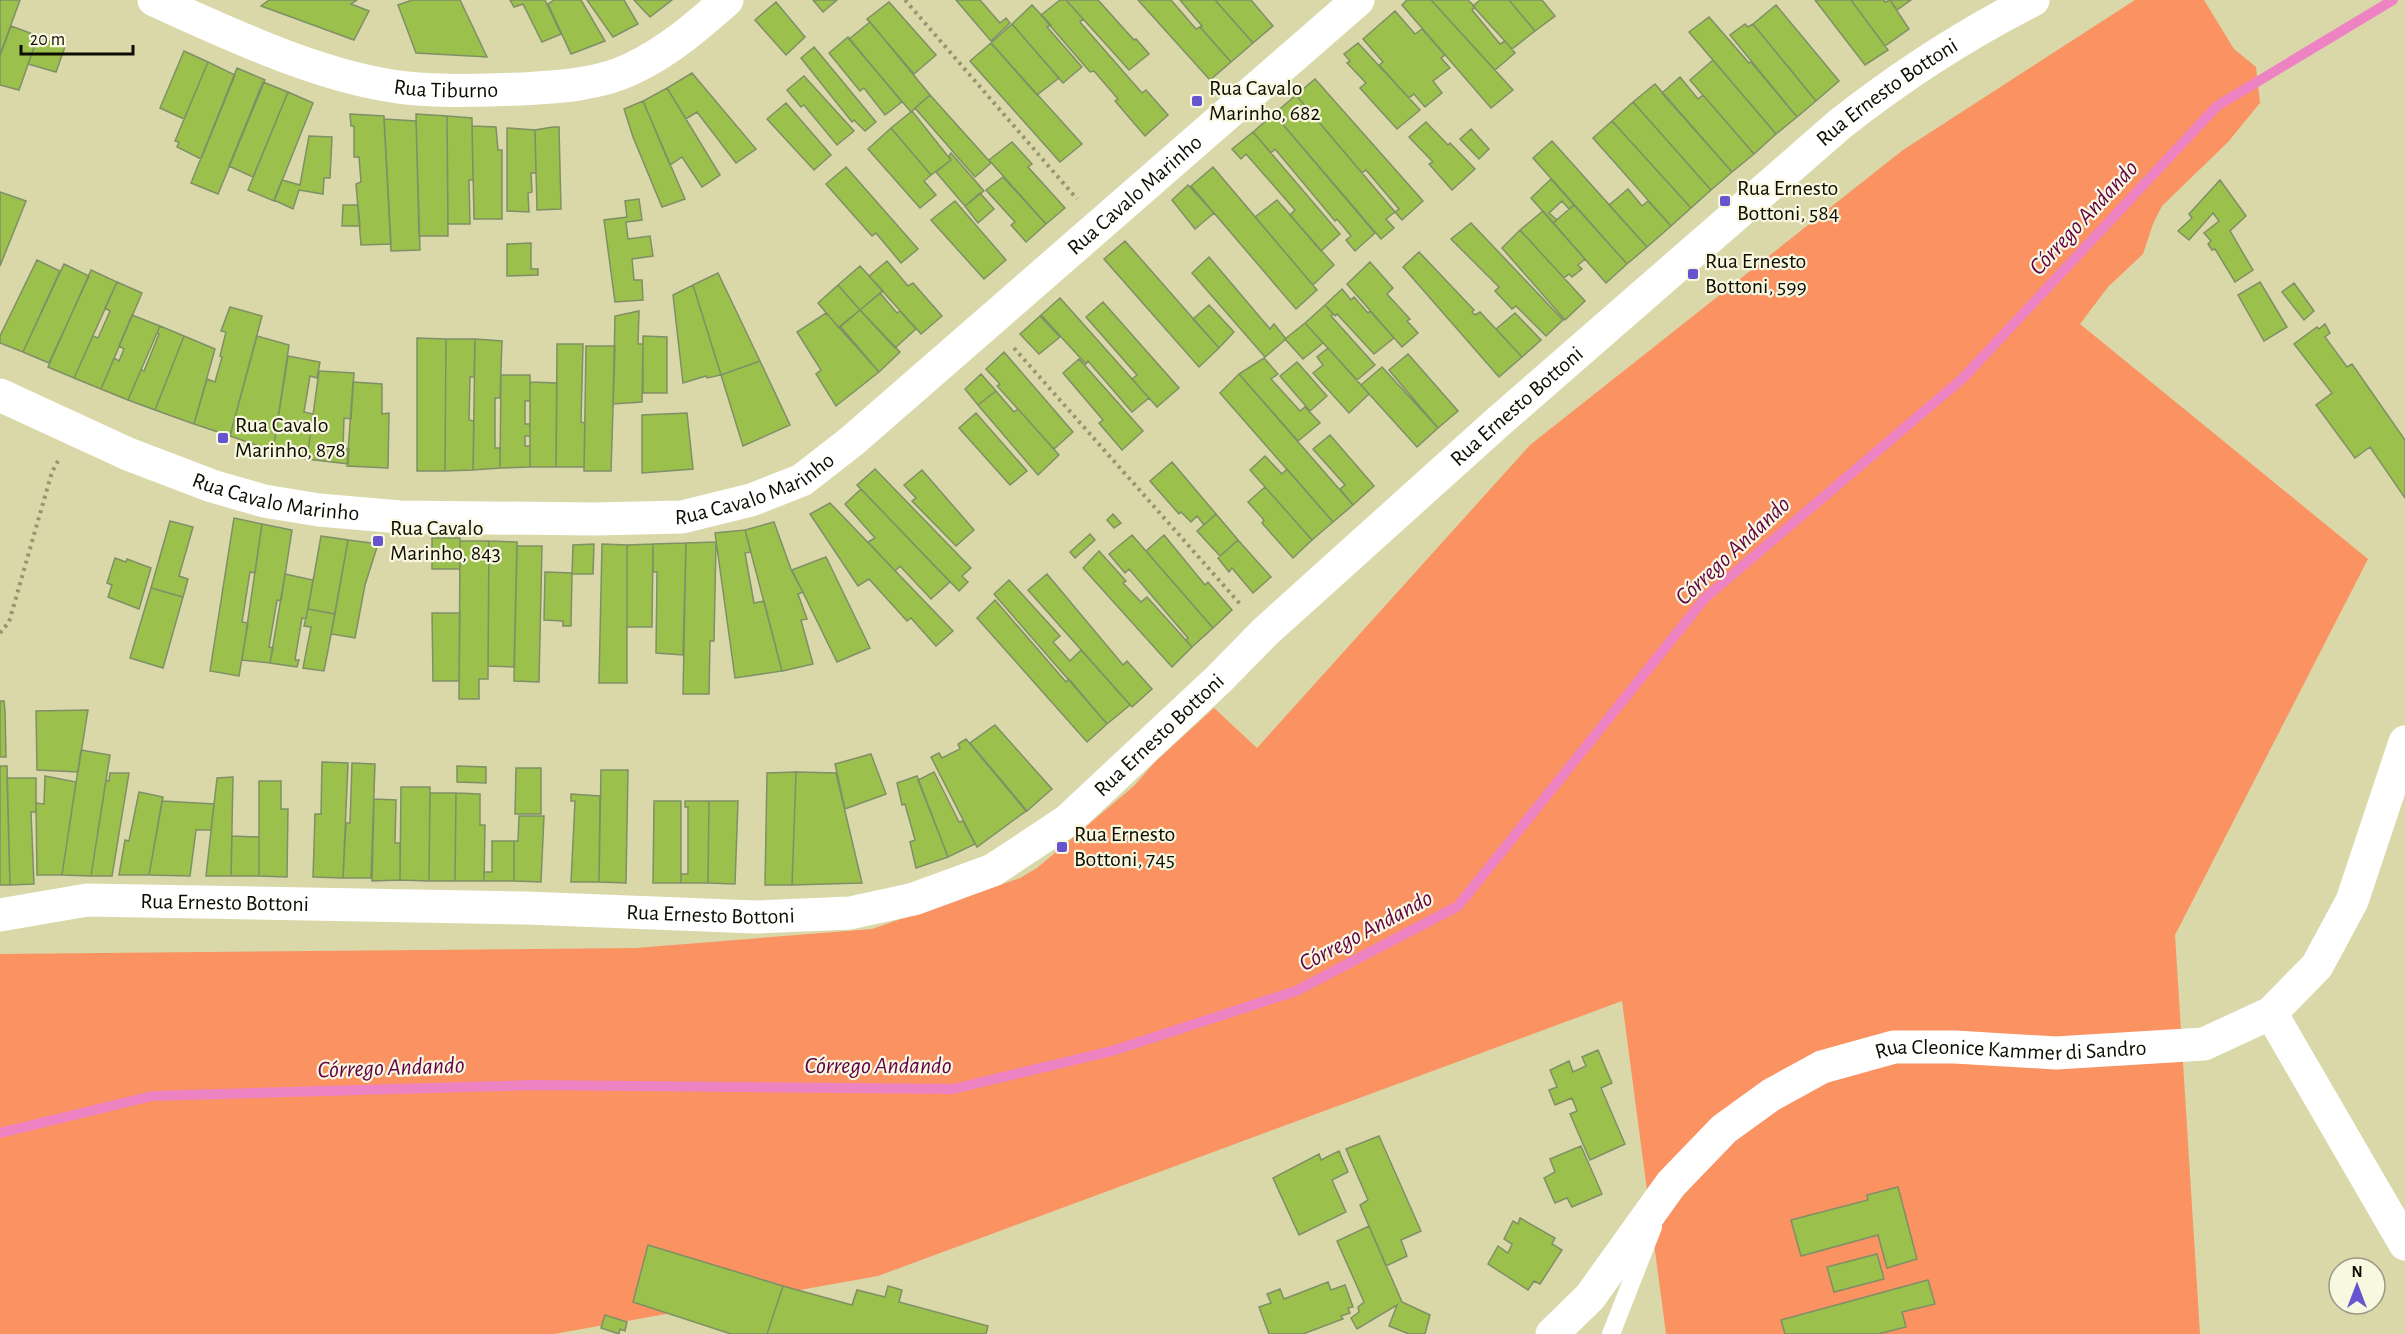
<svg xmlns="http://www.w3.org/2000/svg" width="2405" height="1334" font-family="'Alegreya Sans',sans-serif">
<rect width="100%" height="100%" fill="#dad8a9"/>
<!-- green -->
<path fill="#fa9262" d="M2135 0H2204L2234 49 2256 67 2260 103 2228 142 2162 206 2153 224 2143 254 2108 287 2080 324 2368 559 2175 935 2200 1334H1666L1622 1001 878 1276 554 1334H0V954L636 948 872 929 1020 878 1037 868 1134 786 1156 761 1214 708 1257 748 1530 445 1903 150Z"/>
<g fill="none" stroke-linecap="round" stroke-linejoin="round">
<!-- stream -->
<path stroke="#ed83c2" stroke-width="10" d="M0 1133 152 1096 533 1085 953 1089 1112 1051 1296 991 1458 906 1705 598 1963 378 2217 106 2393 0"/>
</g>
<!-- building -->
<path fill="#9bc04c" stroke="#7f8f66" stroke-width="1.5" d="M0 0H20L1 52H0Z
M269 0H357L351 4 369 11 354 40 261 6Z
M412 0H460L487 57 416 53 398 5Z
M510 0H545L561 34 542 42 523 4 514 7Z
M554 0H581L605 41 571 54 548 4Z
M587 0H624L638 24 613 37Z
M634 0H672L650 17Z
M813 0H837L823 12Z
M956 0H980L1000 23 1006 18 1010 23 991 41Z
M1060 0H1066L1083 19 1080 22 1142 93 1146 90 1168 115 1145 136 1115 101 1118 99 1094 71 1090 72 1041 15Z
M1066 0H1098L1134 40 1136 39 1149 54 1129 70Z
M1138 0H1171L1196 29 1200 27 1231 62 1210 80Z
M1180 0H1215L1253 43 1231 62 1200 27 1202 26Z
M1215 0H1251L1273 26 1253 43Z
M1407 0H1431L1513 90 1491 108 1402 5Z
M1431 0H1468L1475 7 1472 10 1500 44 1505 41 1515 53 1495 70Z
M1480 0H1509L1535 31 1512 49 1473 6Z
M1509 0H1542L1555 16 1535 31Z
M1815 0H1851L1888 50 1865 65Z
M1851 0H1884L1885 2 1890 0 1909 29 1885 46Z
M1890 0H1911L1897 10Z
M776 2 805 37 786 55 755 20Z
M889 2 936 55 914 74 867 19Z
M1032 5 1051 25 1047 27 1082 67 1063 83 1012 24Z
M1776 5 1839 81 1816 101 1753 24Z
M1395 11 1415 34 1422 29 1445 55 1441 58 1450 68 1433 81 1442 93 1425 107 1414 94 1409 98 1379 65 1383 62 1363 39Z
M1709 17 1749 63 1751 62 1797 117 1776 134 1689 32Z
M870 22 930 95 911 112 849 39Z
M1012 24 1059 78 1037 95 991 43Z
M1745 24 1748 27 1753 24 1816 101 1797 117 1730 35Z
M11 26 38 36 19 90 0 85V56Z
M38 37 65 47 56 72 28 64Z
M848 37 902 102 885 115 864 88 860 91 829 53Z
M991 43 1082 144 1060 162 970 61Z
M1358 43 1420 110 1397 129 1360 88 1366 83 1347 63 1350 61 1344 54Z
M814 47 876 122 865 131 854 120 852 122 801 58Z
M184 51 208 62 184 119 160 108Z
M1713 60 1776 134 1754 154 1690 80Z
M208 62 235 75 201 159 177 147 179 142 175 141Z
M237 68 265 80 218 194 191 183Z
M692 73 756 149 736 163 697 112 686 119 667 88Z
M804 76 854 131 837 145 804 105 801 107 787 90Z
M1680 77 1698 99 1703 95 1754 154 1732 172 1662 93Z
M1315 79 1423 201 1402 220 1395 212 1399 209 1366 170 1362 173 1296 95Z
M263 82 288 92 253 177 229 166Z
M1655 84 1732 172 1711 190 1633 102Z
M667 88 720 175 702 187 682 157 670 165 643 101Z
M288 92 313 103 274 201 248 190Z
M930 95 991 163 975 177 915 108Z
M1296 95 1395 212 1386 219 1394 228 1381 239 1274 114Z
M643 101 685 199 662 207 633 137 624 109Z
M1633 102 1711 190 1691 208 1612 121Z
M786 103 831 155 814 170 767 119Z
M912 111 951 160 931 175 891 128Z
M350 114 384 116 391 244 361 245 356 184 361 182 359 157H354V126H351Z
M416 114 447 116 448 236H419Z
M1274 114 1375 233 1355 251 1346 240 1351 236 1337 219 1335 221 1275 149 1271 153 1253 132Z
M447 116 472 118 473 180H469L470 224H448Z
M384 119 416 121 420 250 391 251Z
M1612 121 1691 208 1671 226 1593 138Z
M1426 122 1448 145 1450 143 1475 169 1452 190 1429 164 1433 162 1409 137Z
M472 126 496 127 498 150H502V219H474Z
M553 127H559L561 209 537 210 535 130Z
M507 128 535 130 536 173H531L532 192 528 193 529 212 507 211Z
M891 128 931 175 924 181 936 195 920 208 868 149Z
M1471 129 1489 149 1479 159 1460 139Z
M1253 132 1340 234 1321 251 1290 215 1295 210 1246 154 1241 159 1232 149Z
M309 136 332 137 330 178H324L323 194 299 190 293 209 274 200 282 180 300 185Z
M1552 141 1647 247 1627 264 1533 158Z
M1012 142 1032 164 1028 167 1065 208 1046 224 989 160Z
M951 153 984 191 965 206 936 172 951 160 949 156Z
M846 167 918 249 901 263 876 233 872 236 826 184Z
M1213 167 1317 290 1296 309 1191 186Z
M1003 177 1046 224 1026 242 1011 225 1015 222 986 190Z
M1551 179 1574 205 1569 209 1562 201 1549 213 1557 220 1553 223 1531 198Z
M2220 180 2246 216 2230 231 2253 270 2235 282 2215 249 2212 250 2208 244 2211 241 2204 233 2219 221 2213 213 2189 240 2178 231 2192 218 2189 214Z
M1188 185 1214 213 1195 229 1172 200Z
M1628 189 1642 206 1648 201 1671 226 1647 247 1609 205Z
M0 192 26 201 0 266Z
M980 193 994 209 978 223 965 206Z
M639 199 642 220 626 222 628 239 650 236 653 256 632 259 634 280H642L643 300 615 302 604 220 627 217 625 201Z
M1277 200 1334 265 1313 285 1255 217Z
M955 201 1006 260 984 279 931 220Z
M343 205H358L360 226H342Z
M1574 205 1627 264 1606 283 1553 223Z
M1543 211 1585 259 1578 265 1582 269 1572 277 1569 274 1564 278 1520 230Z
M1471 223 1563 320 1546 336 1516 306 1512 309 1495 291 1499 287 1451 239Z
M1520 230 1585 301 1565 320 1502 248Z
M1125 241 1219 348 1199 367 1104 259Z
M531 243V269H538V275L507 276V244Z
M1419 252 1474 310 1472 312 1475 315 1480 312 1522 357 1499 377 1403 267Z
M1209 257 1270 329 1274 324 1286 339 1265 357 1192 273Z
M37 260 60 271 23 352 0 343V336Z
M887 261 908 286 913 283 942 316 921 334 869 276Z
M1370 262 1393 288 1387 294 1410 319 1407 321 1418 333 1402 347 1347 284Z
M64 264 89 276 49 363 23 352Z
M860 266 883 291 860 310 838 285Z
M91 270 117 282 74 378 48 367Z
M718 273 760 361 721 375 693 285Z
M117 282 142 293 101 389 74 378 93 336 98 338 110 311 105 308Z
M2260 282 2287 327 2264 341 2238 295Z
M2294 283 2314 311 2304 320 2282 292Z
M693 285 721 375 707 378 706 376 683 383 673 295Z
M838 285 860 310 839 328 818 303Z
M1342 289 1351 300 1354 297 1368 313 1370 311 1394 338 1374 354 1337 314 1335 316 1325 305Z
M880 293 897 313 900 311 916 329 895 348 860 310Z
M1060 298 1149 398 1132 412 1088 361 1086 364 1041 315Z
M1103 302 1179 388 1157 407 1132 379 1137 375 1086 317Z
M1209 305 1234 332 1219 348 1193 319Z
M1325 305 1333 314 1331 316 1375 365 1357 380 1305 323Z
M230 307 262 316 230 436 194 424 207 379 215 382 222 357 220 356 226 332 221 331Z
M860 310 900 352 879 372 840 326Z
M639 311 638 344H643L642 402 613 404 615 316Z
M826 313 879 372 836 406 816 374 821 370 797 332Z
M1515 313 1541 340 1522 357 1496 329Z
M132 315 160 326 128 400 101 389 114 358 119 361 124 349 119 346Z
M1040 316 1060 337 1039 354 1020 334Z
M1305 323 1323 343 1303 359 1285 339Z
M2325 324 2330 333 2325 337 2347 367 2352 364 2405 440V498L2370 447 2355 458 2316 405 2332 393 2294 344 2317 327 2319 329Z
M160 326 184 336 155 410 128 400 141 370 144 371 159 334 157 333Z
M184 336 215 349 194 424 155 410Z
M257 336 289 345 273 451 230 436Z
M643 336 667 337V393H643Z
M417 338 446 339 445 471H417Z
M446 339H475L474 377H470L469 420 474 421 473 470 445 471Z
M475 339 502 341 500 398H495V448H500V468L473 470Z
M557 344H583L581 422 585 423 584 467H556Z
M586 346H615L611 471H584Z
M1328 348 1369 394 1349 413 1313 373 1323 365 1317 357Z
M1004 352 1073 432 1054 449 997 386 1000 384 986 369Z
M1408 354 1458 411 1438 428 1389 370Z
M288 356 320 362 317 378 310 376 304 412 313 414 307 459 273 451Z
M1264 358 1278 374 1271 379 1300 411 1305 407 1320 423 1298 441 1239 374Z
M1079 359 1143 431 1122 450 1099 423 1103 420 1063 373Z
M760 361 790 425 743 446 721 375Z
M1297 362 1327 396 1310 411 1280 376Z
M1382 367 1438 428 1417 447 1361 385Z
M319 371 354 373 351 419 344 418 343 448 349 449 348 464 307 459Z
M981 374 996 391 978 405 965 389Z
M1239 374 1353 505 1333 522 1220 393Z
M501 375H530V401H525V424H530V436H525V446H530V467L500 468Z
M353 382 382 384V414L389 413 388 468 347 466Z
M530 382 557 383 556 467H530Z
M996 391 1014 412 1018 409 1059 455 1038 475 978 405Z
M687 413 693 469 642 473V415Z
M976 413 1027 471 1010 485 959 428Z
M1330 435 1374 486 1353 505 1340 489 1345 485 1313 449Z
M1265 456 1282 474 1287 469 1333 522 1312 540 1250 470Z
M1172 462 1216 514 1204 525 1197 516 1191 522 1181 512 1179 514 1150 481Z
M875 469 971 568 962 576 968 582 959 591 857 485Z
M922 470 974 530 956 546 912 501 916 498 904 485Z
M1265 487 1312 540 1293 558 1262 523 1264 520 1248 502Z
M861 489 950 582 931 599 900 566 895 571 868 542 875 538 845 504Z
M830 503 953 631 936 646 911 618 907 621 869 579 858 586 810 514Z
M1113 514 1121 523 1114 528 1107 520Z
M1216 514 1238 540 1220 556 1197 531Z
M234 518 262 524 255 573 250 572 242 622 248 623 239 676 210 671Z
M170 521 193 527 179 576 188 579 183 597 151 588Z
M774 522 792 572 803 592 798 594 807 619 801 620 813 664 782 671 745 530Z
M262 524 292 530 281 601 277 600 269 647 273 648 270 663 242 660Z
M745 530 751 552 745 553 754 603 764 601 782 671 735 678 715 533Z
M1090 534 1095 540 1075 558 1070 552Z
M1132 535 1213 628 1192 647 1186 640 1188 638 1129 569 1125 573 1109 554Z
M1164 535 1205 585 1208 582 1232 610 1213 628 1146 551Z
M321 536 348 540 335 614 308 609Z
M432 538H460V569H432Z
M348 540 378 544 365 585 355 638 331 634Z
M1238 540 1271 577 1253 593 1232 568 1229 572 1218 558Z
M460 541H489L488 679H479V699H459Z
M489 541 517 542 514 667 488 666Z
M716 542 714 641H710L709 694H683L686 543Z
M686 543 683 655 656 653 657 572H653V544Z
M594 544 593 574H572L573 545Z
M602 544 627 545V683H599Z
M653 544 652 627H627V545Z
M517 546H542L539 682 514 681Z
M1099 551 1126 581 1123 583 1141 602 1147 597 1192 647 1172 667 1083 568Z
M826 557 870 648 837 662 792 570Z
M115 558 126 562 127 559 151 568 139 609 108 597 112 585 107 583Z
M545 572 572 573 571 626H563V621L544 620Z
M285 574 313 580 306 619 302 618 295 660H299L297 667 270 663Z
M1047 574 1123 665 1127 661 1152 689 1132 707 1028 590Z
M1009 580 1060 636 1053 642 1070 661 1081 650 1130 705 1107 724 994 594Z
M151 588 183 597 163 668 130 658Z
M995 600 1066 682 1069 679 1107 724 1087 742 977 618Z
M308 609 335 614 324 671 303 668 311 627 304 626Z
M432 613H460L459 681H433Z
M0 701H4L5 711 6 757H0Z
M88 710 78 772 37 770 36 711Z
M995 725 1052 789 1027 811 970 743Z
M966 739 1026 811 977 847 931 757 939 753 942 758 960 749 958 744Z
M81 750 110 755 91 876 62 875Z
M871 754 886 794 845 809 835 764Z
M322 762 348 763 343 878 313 877 315 814H321Z
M352 763 375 764 371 878H343L346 823H350Z
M0 766H7L10 885H0Z
M457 766 486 767V783L457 782Z
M516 768H541V814H515Z
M601 770H628L626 883 599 882Z
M796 772 792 885H765L767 773Z
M796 772 836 773 862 883 792 885Z
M934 772 959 822 963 821 975 844 948 857 918 780Z
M110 773H129L112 876H91L106 780 109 781Z
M45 776 76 782 62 875H37L36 803 44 804Z
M917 776 948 857 916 868 910 842 915 840 905 804 902 805 897 783Z
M233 777 231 876H206L217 778Z
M7 778H36V812H31L34 884 10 885Z
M259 781H281V809H288L287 877 259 876Z
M401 787H430L429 881 400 880Z
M139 792 163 797 149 875H119L125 840 129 841Z
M430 793H456L455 881H429Z
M456 793 480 794V825H485L484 881H455Z
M571 794 600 796 599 882H571L575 801H571Z
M374 799 396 800 395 843H400V880L372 881Z
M162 801 214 804 211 830H196L190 876 149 875Z
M654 801H681V883H653Z
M685 801H709L708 883H681V874H688V807H685Z
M709 801H738L735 884 708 883Z
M519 816H544L541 882 514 881V841H518Z
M232 836 259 837V876H231Z
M492 841H514V881H484V872H492Z
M1598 1050 1612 1083 1601 1088 1625 1144 1590 1160 1570 1114 1577 1111 1572 1098 1555 1105 1549 1090 1557 1087 1550 1070 1569 1061 1573 1072 1586 1066 1582 1057Z
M1379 1136 1421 1231 1401 1240 1407 1256 1386 1266 1360 1205 1368 1200 1346 1149Z
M1581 1146 1602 1194 1572 1207 1567 1198 1555 1203 1544 1178 1555 1172 1550 1159Z
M1339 1151 1348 1172 1332 1180 1346 1212 1299 1235 1273 1178 1319 1154 1321 1160Z
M1898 1187 1917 1259 1887 1268 1878 1235 1801 1256 1791 1220 1868 1200 1867 1195Z
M1520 1218 1555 1238 1552 1244 1562 1250 1540 1284 1534 1281 1528 1290 1488 1264 1498 1246 1508 1253 1512 1244 1504 1239 1513 1221 1518 1224Z
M1369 1226 1402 1302 1430 1315 1425 1334H1409L1389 1326 1397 1305 1357 1329 1351 1318 1359 1312 1358 1307 1364 1302 1337 1241Z
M648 1245 783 1286 767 1334H731L633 1302Z
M1877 1254 1884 1279 1834 1292 1827 1267Z
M1928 1280 1935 1304 1902 1312 1906 1327 1878 1334H1785L1781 1320Z
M1328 1282 1331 1290 1345 1285 1353 1307 1348 1308 1350 1313 1341 1316 1343 1319 1303 1334H1269L1259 1307 1271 1303 1267 1294 1280 1289 1284 1299Z
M783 1286 852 1305 857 1290 885 1297 888 1286 902 1290 899 1302 988 1326 986 1334H767Z
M605 1315 627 1322 625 1331 620 1329 619 1334 601 1328Z"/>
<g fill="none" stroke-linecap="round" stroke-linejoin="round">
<!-- path -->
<path stroke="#969471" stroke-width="4" stroke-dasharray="3 4.5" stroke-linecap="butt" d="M905 0 1077 199
M1014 348 1241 605
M0 633 9 622 52 472 58 461"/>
<!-- lane -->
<path stroke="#fff" stroke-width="18" d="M1611 1334 1653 1227"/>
<!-- street -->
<g stroke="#fff" stroke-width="33">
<path id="s1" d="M154 0C230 34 323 79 407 88 444 92 482 90 520 89 556 87 598 85 631 69 669 51 696 27 727 0"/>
<path id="s2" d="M0 395 128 454 212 486 264 501 319 510 400 517 595 519 682 517 751 500 802 480 852 441 1358 0"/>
<path id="s3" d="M0 915 87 900 526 908 756 917 850 913 914 899 993 870 1067 821 1219 679 1265 632 1498 422 1840 124C1901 76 1964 35 2033 0"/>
<path d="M2271 1013 2405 1244"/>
<path id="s4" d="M1552 1334 1590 1297 1671 1184 1724 1129 1771 1095 1822 1067 1894 1047H1955L2056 1053 2204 1044 2271 1013 2317 966 2352 901 2405 742"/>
</g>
</g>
<!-- markers -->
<g fill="#6655ce" stroke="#f8f7e0" stroke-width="2">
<rect x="1191" y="95" width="12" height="12" rx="3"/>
<rect x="1719" y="195" width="12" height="12" rx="3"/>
<rect x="1687" y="268" width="12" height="12" rx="3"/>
<rect x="217" y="432" width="12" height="12" rx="3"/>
<rect x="372" y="535" width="12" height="12" rx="3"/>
<rect x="1056" y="841" width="12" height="12" rx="3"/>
</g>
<g text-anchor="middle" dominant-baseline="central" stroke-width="4.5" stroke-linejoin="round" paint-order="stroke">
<!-- street labels -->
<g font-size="22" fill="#0f0d01" stroke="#f8f7e0">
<text stroke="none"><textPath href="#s1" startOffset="308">Rua Tiburno</textPath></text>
<text stroke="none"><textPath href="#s3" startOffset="2188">Rua Ernesto Bottoni</textPath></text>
<text stroke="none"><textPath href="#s2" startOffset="1268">Rua Cavalo Marinho</textPath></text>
<text stroke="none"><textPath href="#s3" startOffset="1702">Rua Ernesto Bottoni</textPath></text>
<text stroke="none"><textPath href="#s2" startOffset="782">Rua Cavalo Marinho</textPath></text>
<text stroke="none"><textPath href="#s2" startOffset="296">Rua Cavalo Marinho</textPath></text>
<text stroke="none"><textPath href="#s3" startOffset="1216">Rua Ernesto Bottoni</textPath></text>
<text stroke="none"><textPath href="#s3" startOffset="226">Rua Ernesto Bottoni</textPath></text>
<text stroke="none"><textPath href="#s3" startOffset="712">Rua Ernesto Bottoni</textPath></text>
<text stroke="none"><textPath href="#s4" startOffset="576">Rua Cleonice Kammer di Sandro</textPath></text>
</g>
<!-- poi labels -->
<g font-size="22" fill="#0f0d01" stroke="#f8f7e0" text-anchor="start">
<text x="1209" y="88">Rua Cavalo<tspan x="1209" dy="25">Marinho, 682</tspan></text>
<text x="1737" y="188">Rua Ernesto<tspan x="1737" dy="25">Bottoni, 584</tspan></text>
<text x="1705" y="261">Rua Ernesto<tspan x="1705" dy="25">Bottoni, 599</tspan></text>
<text x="235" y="425">Rua Cavalo<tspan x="235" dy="25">Marinho, 878</tspan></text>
<text x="390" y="528">Rua Cavalo<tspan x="390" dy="25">Marinho, 843</tspan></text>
<text x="1074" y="834">Rua Ernesto<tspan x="1074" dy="25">Bottoni, 745</tspan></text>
</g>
<!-- water labels -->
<g font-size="24" font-style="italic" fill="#630046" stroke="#f8f7e0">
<text transform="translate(2084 218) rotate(-47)">Córrego Andando</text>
<text transform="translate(1733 551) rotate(-43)">Córrego Andando</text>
<text transform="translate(1366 931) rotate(-28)">Córrego Andando</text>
<text x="878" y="1066">Córrego Andando</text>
<text transform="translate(391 1068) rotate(-2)">Córrego Andando</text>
</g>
</g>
<!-- north arrow -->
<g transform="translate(2357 1286)"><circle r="28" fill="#f8f7e0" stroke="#9b9987" stroke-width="1.5"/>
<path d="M0-4.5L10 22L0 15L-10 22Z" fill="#6655ce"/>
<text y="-9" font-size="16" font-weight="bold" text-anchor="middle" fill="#0f0d01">N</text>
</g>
<!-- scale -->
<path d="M21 45v9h112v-9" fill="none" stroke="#0f0d01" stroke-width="3"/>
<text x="30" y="45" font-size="18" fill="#0f0d01" stroke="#f8f7e0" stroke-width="4.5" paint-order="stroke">20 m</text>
</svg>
